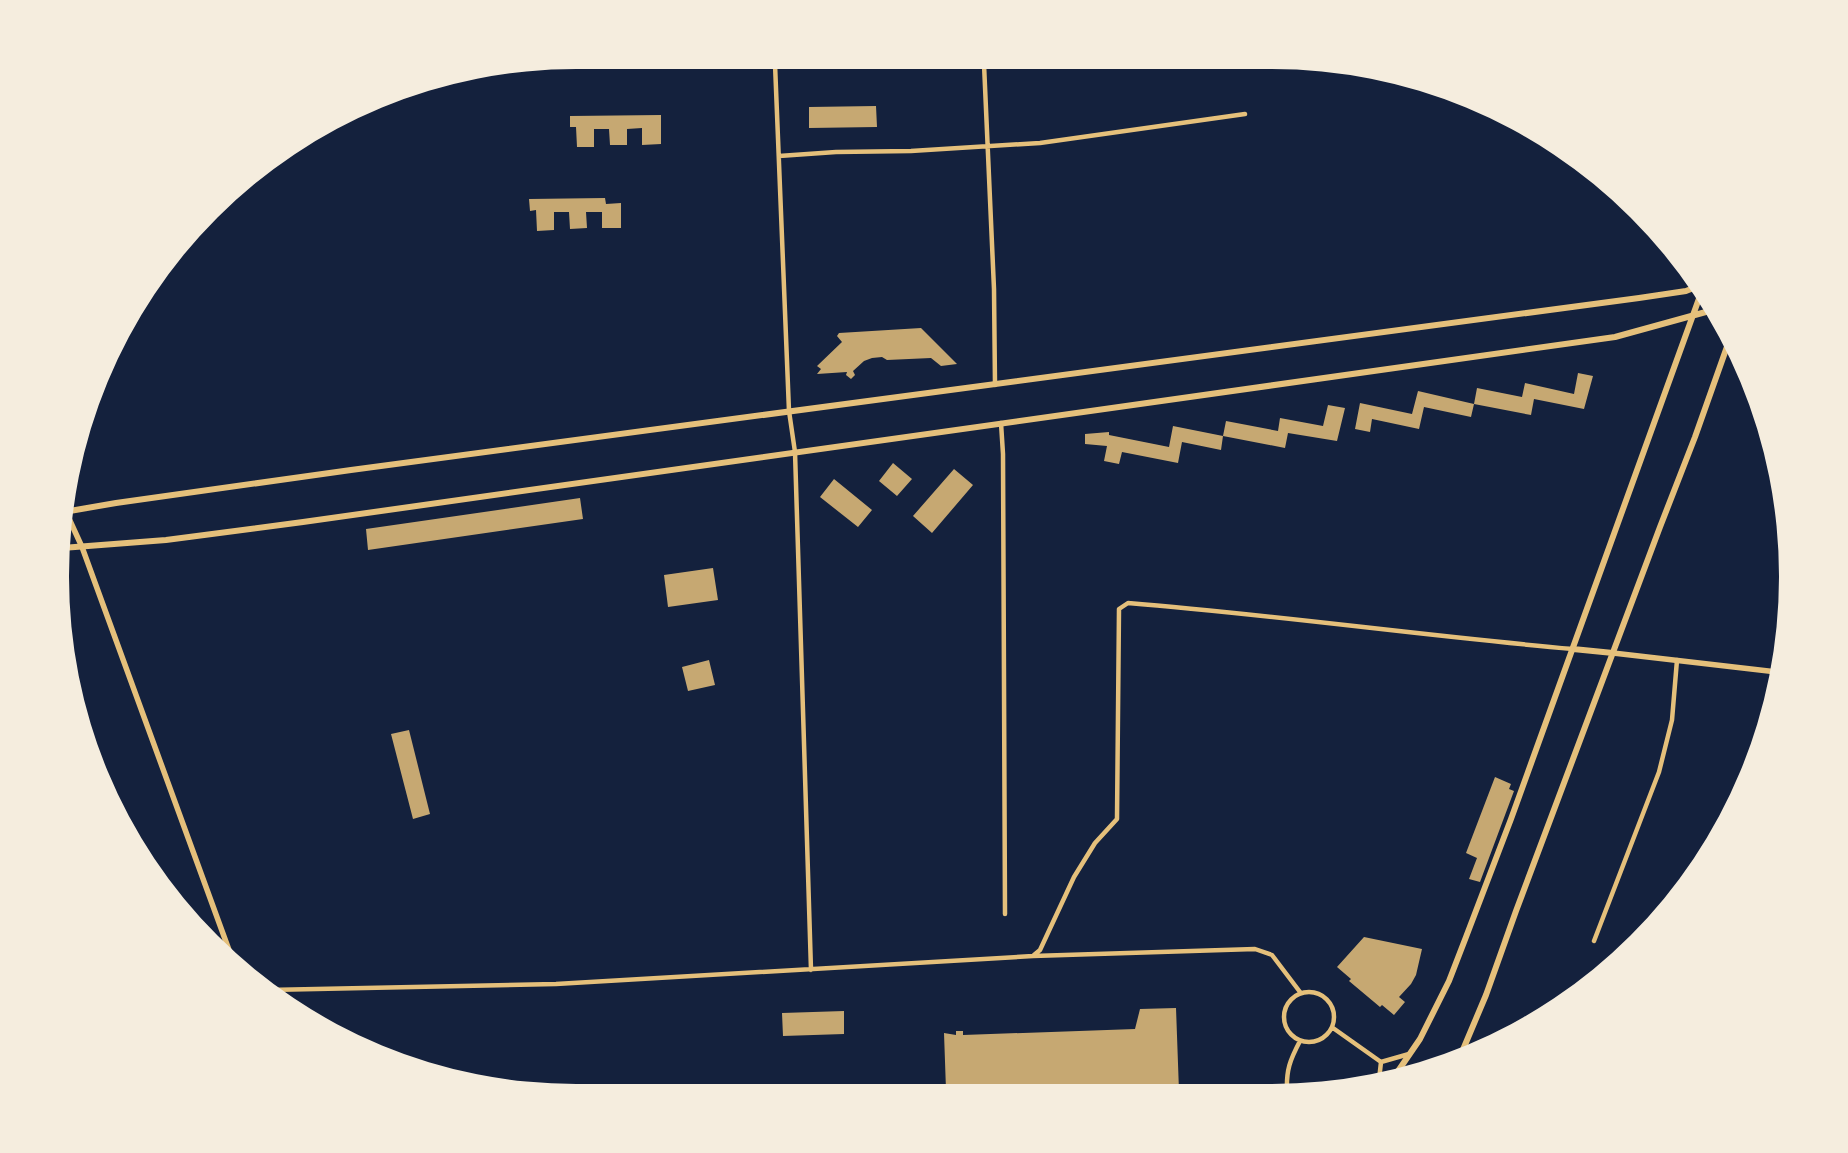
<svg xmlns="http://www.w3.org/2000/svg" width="1848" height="1153" font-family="'Work Sans',sans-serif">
<rect width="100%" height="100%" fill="#14213d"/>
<!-- building -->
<path fill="#c6a872" d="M876 106 877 127 809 128V107Z
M661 115V144L642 145V128L627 129V145H610L609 129H594V147H577L576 127H570V116Z
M605 198 606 204 621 203V228H602V212H586L587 228 570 229 569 212H554V230L537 231 536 210 530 211 529 199Z
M921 328 957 364 941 366 931 358 887 360 882 357 872 358 864 361 853 371 855 375 851 379 846 375 847 372 817 374 821 369 817 366 842 342 837 336 839 333Z
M1578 373 1593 376 1584 409 1534 399 1531 415 1474 404 1477 388 1522 397 1525 383 1574 394Z
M1418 391 1474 404 1471 417 1424 407 1419 429 1372 419 1370 432 1355 429 1360 403 1412 414Z
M1328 405 1345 408 1337 441 1288 433 1285 448 1223 436 1226 421 1278 431 1280 418 1323 426Z
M1173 426 1223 436 1221 450 1182 442 1178 463 1122 452 1119 464 1104 461 1107 446 1085 444V434L1109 432V435L1169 447Z
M893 463 912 479 897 496 879 481Z
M954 469 973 485 932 533 913 516Z
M834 479 872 510 858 527 820 497Z
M580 498 583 519 368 550 366 529Z
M713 568 718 600 668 607 664 575Z
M709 660 715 685 688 691 682 667Z
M409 730 430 814 413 819 391 734Z
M1495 777 1511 784 1509 789 1514 791 1480 882 1469 879 1477 858 1466 853Z
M1364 937 1422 949 1416 975 1411 984 1399 997 1405 1002 1394 1015 1382 1005 1380 1007 1349 981 1351 979 1337 967Z
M1176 1008 1179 1091 946 1090 944 1033 956 1035V1031H963V1035L1135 1029 1140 1009Z
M844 1011V1034L783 1036 782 1013Z"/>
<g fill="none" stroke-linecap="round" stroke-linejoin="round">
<!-- minor -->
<path stroke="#e5c07b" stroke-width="4.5" d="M775 64 789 411 795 452 811 970
M984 64 994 289 995 385
M779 156 836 152 911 151 1040 143 1245 114
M1001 423 1003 454 1005 914
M1594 941 1659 772 1672 720 1677 660
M1034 955 1040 950 1074 877 1095 843 1117 819 1119 609 1128 603C1277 615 1424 636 1573 649
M268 990 556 984 1033 956 1255 949 1272 955 1300 992
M1284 1017a25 25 0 1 1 50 0a25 25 0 1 1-50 0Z
M1333 1028 1381 1062 1409 1054
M1379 1080 1381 1062
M1287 1092C1286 1070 1290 1060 1300 1041"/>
<!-- tertiary -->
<path stroke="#e5c07b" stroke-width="5.5" d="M66 512 82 547 233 961
M1613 653 1777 672"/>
<!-- secondary -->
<path stroke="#e5c07b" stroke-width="6" d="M64 512 116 503 351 470 1639 298 1686 291 1696 287
M62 548 166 540 303 522 1615 337 1713 310
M1573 649 1613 653
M1462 1052 1486 995 1516 911 1660 527 1695 437 1729 341
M1394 1077 1420 1039 1449 981 1466 937 1511 819 1701 293"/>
</g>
<!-- crop -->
<path d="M0 0H1848V1153H0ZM576 69H1272A507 507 0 0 1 1779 576V577A507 507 0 0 1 1272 1084H576A507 507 0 0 1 69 577V576A507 507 0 0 1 576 69Z" fill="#f5edde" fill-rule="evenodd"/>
</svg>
